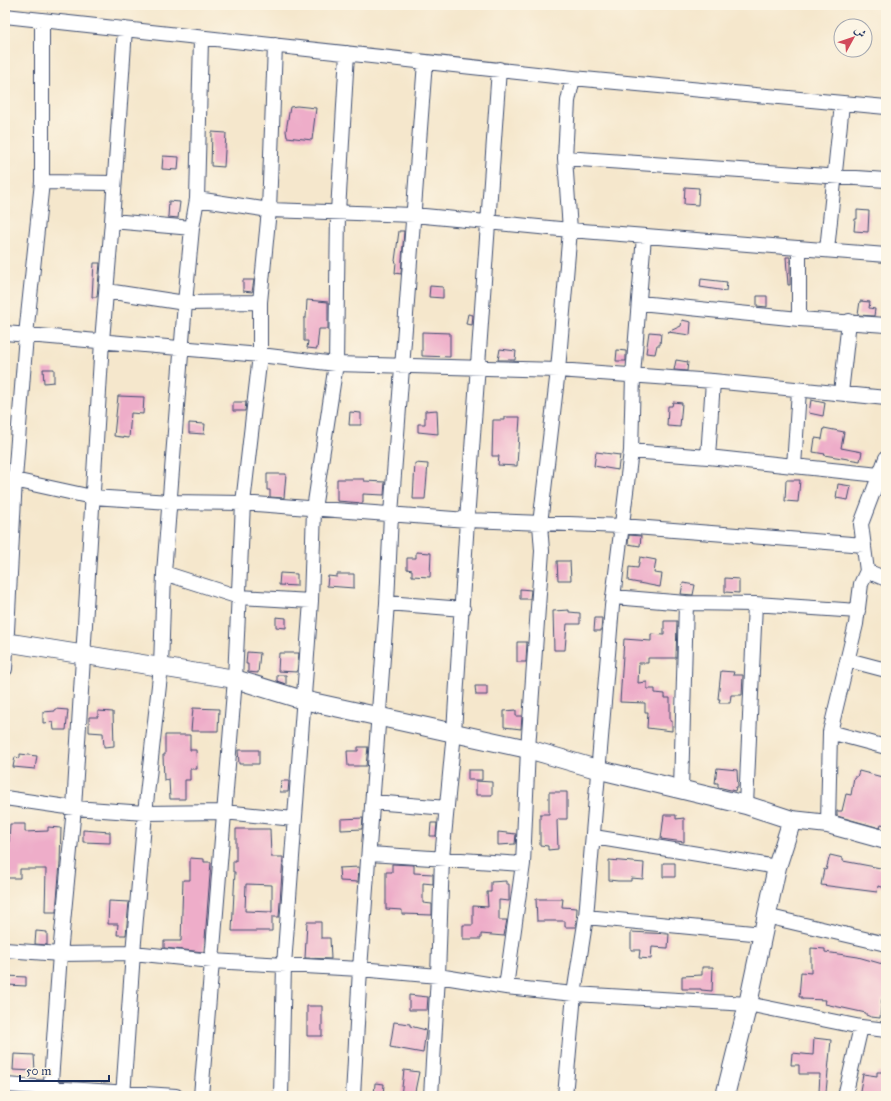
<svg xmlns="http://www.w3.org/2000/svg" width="891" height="1101" font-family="'IM FELL Great Primer',Amiri,serif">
<rect width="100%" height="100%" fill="#fcf5e5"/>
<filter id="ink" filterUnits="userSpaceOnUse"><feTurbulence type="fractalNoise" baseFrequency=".025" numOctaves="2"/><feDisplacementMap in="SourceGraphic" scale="8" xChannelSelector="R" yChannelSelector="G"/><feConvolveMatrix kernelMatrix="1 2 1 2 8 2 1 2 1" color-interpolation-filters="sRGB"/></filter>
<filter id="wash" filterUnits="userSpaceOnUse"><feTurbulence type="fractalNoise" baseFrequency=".012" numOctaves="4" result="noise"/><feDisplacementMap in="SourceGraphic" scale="16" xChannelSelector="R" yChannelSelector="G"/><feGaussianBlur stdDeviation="0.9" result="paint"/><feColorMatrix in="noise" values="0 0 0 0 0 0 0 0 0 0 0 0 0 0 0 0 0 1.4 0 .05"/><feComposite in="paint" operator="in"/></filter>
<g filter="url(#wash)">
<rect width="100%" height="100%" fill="#f5e7cc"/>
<g id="blocks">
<!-- building -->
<path fill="#eeadc9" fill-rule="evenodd" d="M297 106 316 108 312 140 287 137 286 131 290 107Z
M212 132 226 133 224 167 211 166Z
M163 156 179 157 178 170 162 169Z
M685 187 699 188 698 205 684 204Z
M169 201 180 202 178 218 168 217Z
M857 210 869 211 868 232 854 231 855 219H857Z
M399 231H404L401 274 395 273 396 262 395 261Z
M786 257H790V285H788Z
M94 263H100L97 297H92Z
M701 279 727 282 726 291 700 287Z
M243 280H254L252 292 243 291Z
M430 286 443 287V298L429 297Z
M757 296H767V307L757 306Z
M307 300 328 302V329H319L317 349 307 348 308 341H304V318H306Z
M860 301 870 302 869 308 875 309 874 316 858 315Z
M468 314 473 315 472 325 466 324Z
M682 320 691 322 690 335 668 332 681 326Z
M422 332 450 333V357L422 356Z
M649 332 661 333 660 345H657L655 354 646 353Z
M500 349 516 351 515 360H498Z
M617 350 626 351V361H616Z
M676 360 688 362 687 371 674 370Z
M43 369H54V382L44 383Z
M118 396 144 397 143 414 131 413 129 438 114 436Z
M811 400 825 403 823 416 809 413Z
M233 402H246L245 411H233Z
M673 402 682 403 680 427 667 426 668 406H672Z
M437 410 438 434 418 432V424H425V411Z
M350 412 361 413V425H349Z
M505 417H520L517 466 498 465 499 456H492L493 420H505Z
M189 423 205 424 204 434 189 433Z
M824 428 844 432 841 448 862 452 860 461 824 455 825 454 813 452 815 438 822 439Z
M596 452 620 455 618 470 594 466Z
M415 463 428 464 425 499H413Z
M267 474H286L284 498 270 497V490H267Z
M337 479H364V481L385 482 384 495 363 494V503L337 501Z
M786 480H800L798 502 785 501Z
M838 484 851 486 848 500 836 498Z
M629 535 641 536 640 546 628 544Z
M416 552 431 553 430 577 412 576V570L407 569V558H416Z
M640 557 656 560 654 573 662 574 660 587 628 581 629 567 638 568Z
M557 561H570L571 580H558Z
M280 573 297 574V586L279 585Z
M337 574H354V588L327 586 328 576 337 577Z
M725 578 739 579V593L725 592Z
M683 583 695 585 693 595 681 594Z
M520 589 531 590 530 599H520Z
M569 610V612L580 613V624H567L565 650H554L553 611Z
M276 617 286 618V628L276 627Z
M595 618H602L601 631H594Z
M664 621H677L676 658H648V663H639L638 683 647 682V689H655V693L665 694V698H670V721H672V731L647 728 648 712H645V703L620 702 624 639 651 641V634L664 635Z
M517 642H527L526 662H517Z
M247 652 260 653 258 673 248 672V664H246Z
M279 653H299L297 672 278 671Z
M721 671 734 672 733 675H743L742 695H731L730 703H719L720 699H718Z
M277 675H286V684L277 681Z
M475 686H487V695H476Z
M193 708 219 709 218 731H191Z
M55 709 68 710 66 730H54L53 722 43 723V712L55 711Z
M516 710V716H522L521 729 504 727V711Z
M98 711 113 712 114 746 104 747 103 733 89 732V717H98Z
M165 735H190V750H196L197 769H190V780H185V799H170L169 779 164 780 163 755H165Z
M358 747H368L366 766H348L347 751H358Z
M238 750H259V764H239Z
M20 754 37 756 35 769 13 767 15 757 20 758Z
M717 768 737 770 738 787H736L735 791 718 787V783H715Z
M468 770H482V780H468Z
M859 771 886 778V825L881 824 880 828 837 816V811H842L846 794 851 795 854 777H857Z
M281 781H289L288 792H280Z
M476 781 492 782V795H476Z
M549 792H567V819H558L557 821 558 849 548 850V846L540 845V814H549Z
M664 815H676V819L684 818V842L661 839Z
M363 818 362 829 341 830V819Z
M431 823H437L436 836H430Z
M10 824H25V832L48 831V827L61 828 60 863 56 912H45L46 869H20V878H6V862H8Z
M236 829H270L271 857H283L279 917H272V931H232L235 872H233V861H236ZM246 884 272 885V912L245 911Z
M83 830 110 832V843L83 842Z
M498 832 516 834 515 844 498 845Z
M830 855 843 858V861L886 869V888L878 886 877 892 821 885 824 869 826 870Z
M190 858 204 859V862H211L204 952 164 948V941H181L183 880H190Z
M609 860 644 863 643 879 631 878V881H618L609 880Z
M663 863H675V877H663Z
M392 864 414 865V873L433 874V884L423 883V903L432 904V915L402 914V910L386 909V872H392Z
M359 867 358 882 340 881 339 868Z
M506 881V884H509V901L499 900V920H507L504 936 481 934V939H463V925H473V906L488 907 487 892H491V882Z
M536 899H563L562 907 577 908 576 927H565V921H537Z
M109 901 129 902 126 935H117L118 924H108Z
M307 922H321V938H330L331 959 305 958Z
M36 931 47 932V945L35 944Z
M631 932 669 934 668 948 652 947 651 959 639 958 640 950H631Z
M811 948 825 949V952L858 957 886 965V999H882L880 1018 871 1017 866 1015V1013L825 1004 826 1000 802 999V997H799L801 972 811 973Z
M702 967H713L712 991 701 990V989H682V976L702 975Z
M7 976 26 977V986L7 985Z
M409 995 428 997 427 1010H409Z
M307 1006H322V1036H307Z
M394 1022 410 1024V1026L426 1030 423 1053 390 1047Z
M814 1038 831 1040 826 1092H819L820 1074H799V1065H791L792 1053 813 1055Z
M14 1054 34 1055 35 1071 13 1070Z
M404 1070 419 1072 414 1096H401Z
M877 1072H886L885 1096H859L863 1074 877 1076Z
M375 1083 384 1084 383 1096H374Z"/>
</g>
</g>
<g filter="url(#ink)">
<use href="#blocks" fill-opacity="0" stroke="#3c4b6e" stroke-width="1"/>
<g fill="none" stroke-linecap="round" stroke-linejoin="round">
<!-- minor casing -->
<g stroke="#3c4b6e" stroke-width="16">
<path id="minor" d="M5 16 573 78 886 107
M565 158 886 180
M42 182 113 183
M197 199 269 210 414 215 570 230 886 255
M112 221 192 228
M827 250 842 104
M107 291 185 303 260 302
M640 303 799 319 886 325
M799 319V248
M5 333 260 355 336 364 558 370 713 381 886 398
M841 393 849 321
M631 451 708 457 879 475
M708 457 713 381
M794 466 799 390
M5 478 92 497 170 502 243 503 467 520 622 526 864 545
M867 571 886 579
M164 573 239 597 311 601
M614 597 686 603 755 604 858 611
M387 603 463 609
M848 660 886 670
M5 669 15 479 26 335 42 182V20
M830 732 886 747
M681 790 686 603
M5 798 74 808 145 813 224 812 294 819
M373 802 447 808
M746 805 755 604
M828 824 830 732 856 624 861 584 867 571 861 524 886 458
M594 837 777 867
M370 854 523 864
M766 916 886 944
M586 917 763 934
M5 950 60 954 133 953 212 961 360 969 438 976 506 987 574 994 748 1004 861 1027 886 1030
M506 987 523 864 528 749 542 551 540 524 558 370 570 230 565 158 568 101 573 78
M5 1085 176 1096
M50 1096 60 954 74 808 102 341 112 221 125 29
M123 1096 133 953 145 813 161 667 164 573 185 303 192 228 197 199 201 39
M201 1096 235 679 243 503 260 355V302L269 210 275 45
M281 1096 284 965 311 601 314 509 336 364 338 212 347 53
M353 1096 360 969 387 603 391 514 425 62
M431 1096 438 976 442 858 454 732 467 520 499 69
M565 1096 574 994 586 917 612 606 631 451 633 376 644 236
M845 1096 861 1027"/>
</g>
<!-- tertiary casing -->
<g stroke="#3c4b6e" stroke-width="20">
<path id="tertiary" d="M5 642 235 679 303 700 528 749 600 770 746 805 792 820 828 824 886 840
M725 1096 748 1004 777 867 792 820"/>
</g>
<!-- minor -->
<use href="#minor" stroke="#fff" stroke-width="14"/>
<!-- tertiary -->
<use href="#tertiary" stroke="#fff" stroke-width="18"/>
</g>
</g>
<!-- margin -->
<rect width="891" height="1101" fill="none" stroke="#fcf5e5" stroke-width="20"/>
<!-- north arrow -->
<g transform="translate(853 38) rotate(50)"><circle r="19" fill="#fcf5e5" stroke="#a2a6af"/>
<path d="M0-3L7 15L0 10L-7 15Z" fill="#d1495b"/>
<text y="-6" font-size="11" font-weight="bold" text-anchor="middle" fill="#1b2f5e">ش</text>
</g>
<!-- scale -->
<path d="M20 1075v6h89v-6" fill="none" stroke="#1b2f5e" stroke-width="2"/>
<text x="26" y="1075" font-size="12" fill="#1b2f5e" stroke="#fcf5e5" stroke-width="3" paint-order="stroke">50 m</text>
</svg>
